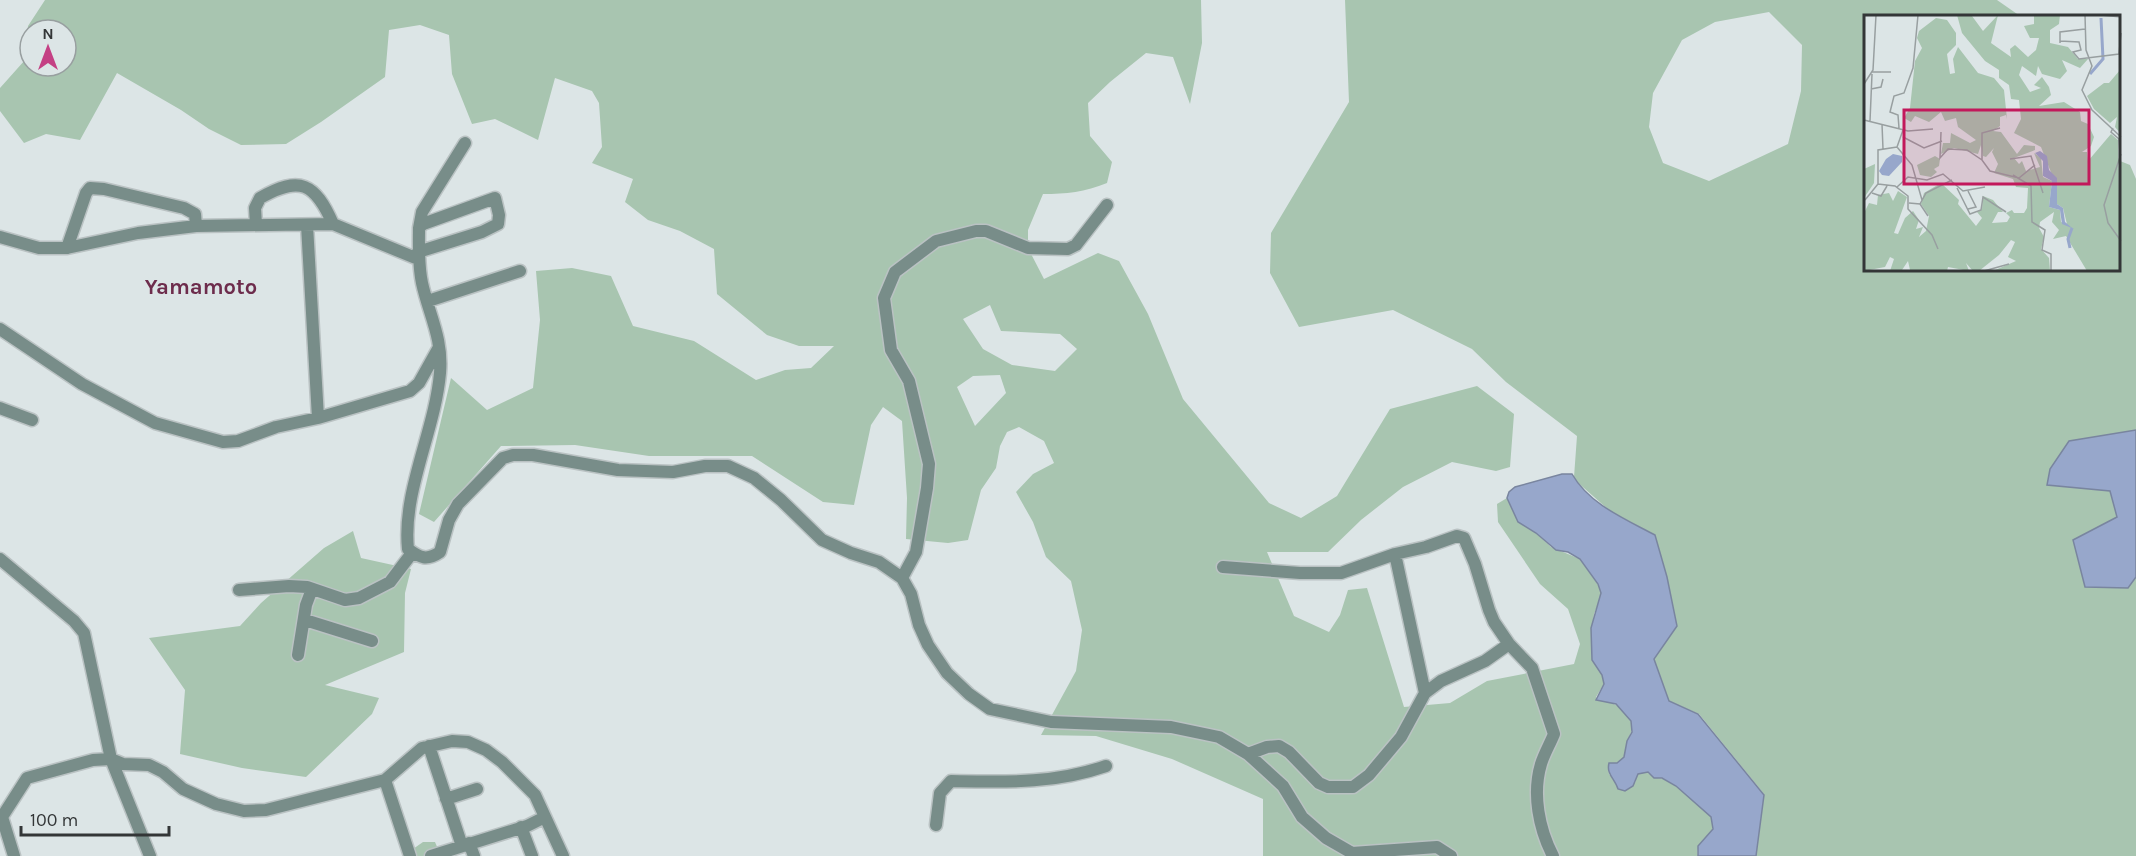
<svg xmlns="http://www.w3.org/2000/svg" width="2136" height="856" font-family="Karla,sans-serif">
<rect width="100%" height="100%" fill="#dce5e6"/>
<!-- green -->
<path fill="#a8c5b0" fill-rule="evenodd" d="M45 0H1201L1202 43 1190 104 1173 57 1146 53 1110 82 1088 103 1090 136 1112 162 1107 183C1085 192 1066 194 1043 194L1028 230V248L1044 279 1098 253 1119 261 1148 314 1183 399 1269 503 1301 518 1337 496 1390 409 1477 386 1514 414 1510 467 1496 471 1452 462 1403 487 1361 520 1328 552H1267L1294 616 1329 632 1340 615 1348 590 1367 588 1404 707 1450 703 1487 681 1574 664 1580 644 1568 609 1540 584 1498 522 1497 504 1507 498 1518 522 1536 533 1551 547 1580 559 1601 589V597L1594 614 1591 640 1592 660 1602 675 1604 684 1596 697 1598 701C1613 701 1633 710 1632 729 1631 734 1628 737 1627 742 1624 759 1625 761 1608 766L1609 774 1616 782 1635 783 1637 774 1644 772 1651 774 1654 778C1656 778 1661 778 1664 779 1671 781 1703 807 1709 814 1712 818 1714 823 1713 827 1710 839 1695 842 1698 856H1263V799L1172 759 1096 736 1041 735 1076 671 1082 630 1071 581 1046 557 1033 522 1016 492 1033 474 1054 463 1044 441 1019 427 1007 432 1000 446 996 468 981 490 968 540 948 543 906 539 907 498 902 421 883 407 871 425 854 505 823 502 752 456H649L575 445 501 446 434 522 419 514 451 378 487 410 533 388 540 320 536 271 572 268 611 276 633 326 694 341 756 380 785 370 811 368 834 346H799L767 335 717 294 714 249 680 231 648 220 625 202 633 179 592 163 602 147 599 103 592 91 555 78 538 140 495 119 472 124 452 74 449 35 420 25 389 30 385 77 321 122 286 144 241 145 209 129 181 110 117 73 80 140 46 134 24 143 0 111V88L25 60 28 26ZM30 30H66V66H30ZM990 305 1001 331 1060 334 1077 349 1055 371 1012 365 983 349 963 319ZM1000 375 1006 393 975 426 957 387 973 376Z
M1345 0H1997L2020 16H1866V270H2120V161L2130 165 2136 179V430L2048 485 2110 490 2118 517 2128 588 2136 577V856H1756L1764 794 1699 714 1669 701 1653 659 1677 626 1667 577 1655 535 1610 511 1576 481 1574 477 1577 436 1506 382 1472 349 1393 310 1299 327 1270 273 1271 233 1349 102ZM1769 12 1802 45 1801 91 1788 144 1709 181 1663 163 1649 127 1653 93 1682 40 1715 22Z
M353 531 361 558 411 569 405 593 404 652 325 685 379 698 372 714 306 777 242 768 180 754 185 690 149 638 240 626 261 603 324 548Z
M423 842H435L441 856H403Z"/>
<!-- water -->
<path fill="#97a7cb" stroke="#79859f" stroke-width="1.5" d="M2136 430V577L2128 588 2085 587 2073 540 2117 517 2110 491 2047 485 2050 469 2069 441Z
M1562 474H1572C1589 504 1625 519 1655 535L1667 577 1677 626 1654 659 1669 701 1698 714 1764 795 1756 856H1698V846L1713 829 1711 817 1676 786 1662 778H1654L1648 772 1638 774 1633 786 1625 791 1618 789C1615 779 1606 774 1609 763H1617L1624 757 1627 741 1632 732 1631 721 1616 704 1596 700 1604 684 1602 675 1592 660 1591 628 1601 593 1598 584 1580 559 1568 552 1556 550 1536 533 1518 522 1507 498 1509 492 1515 487Z"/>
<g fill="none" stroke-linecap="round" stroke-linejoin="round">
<!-- minor casing -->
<g stroke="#bac2c3" stroke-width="15">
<path id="minor" d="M256 225 255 208 260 198C300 175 315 183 333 224
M307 225 318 418
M419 228 422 212 465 143
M0 237 39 248H67L138 233 196 226 333 224 418 259
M67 248 86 193 90 188 104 189 184 208 195 214 196 226
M418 252 482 232 498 224 499 215 495 198 423 224 419 228C419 248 418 264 422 283 429 315 443 338 440 373 435 431 402 492 408 549 420 558 427 561 440 552L449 520 458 504 503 458 513 455H533L618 470 673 472 705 466H728L754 478 781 500 822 540 851 553 879 562 902 578 911 594 919 625 928 645 947 673 969 694 990 709 1051 722 1171 727 1219 737 1248 754 1283 786 1302 817 1326 838 1352 853 1437 847 1451 856
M428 301 520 271
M0 329 82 384 155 423 223 442 238 441 276 427 318 418 410 391 419 383 438 349
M0 408 32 420
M1395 554 1425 693
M0 559 74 621 84 633 111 759 150 856
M1223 567 1300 573H1341L1395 554 1426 547 1457 536 1464 538 1475 564 1489 610 1494 622 1509 644 1532 668 1554 734C1550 744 1544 754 1541 764 1532 794 1539 829 1553 856
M902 578 916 552 927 488 929 464 909 381 891 350 884 298 895 272 936 241 976 231H986L1028 248 1068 249 1076 245 1107 205
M239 590 289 586 307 587 345 600 359 598 390 582 412 553
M305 620 372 641
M298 655 306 605 312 589
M429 746 462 846
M1248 754 1267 747 1279 746 1289 752 1319 783 1328 787H1353L1369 775 1401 737 1425 693 1441 681 1485 661 1509 644
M385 780 410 856
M446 799 477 789
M2 817 14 856
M0 820 27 778 93 760 111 759 123 764 149 765 163 772 183 789 216 804 244 811 266 810 385 780 422 748 452 741 468 742 486 750 502 762 535 795 563 856
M936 825 940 793 951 781C1006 782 1054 784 1106 766
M521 827 532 856
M469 843 474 856
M431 856 527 826 545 817"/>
</g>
<!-- minor -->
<use href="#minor" stroke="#788d89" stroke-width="12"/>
</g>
<g text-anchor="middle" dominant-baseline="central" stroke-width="4.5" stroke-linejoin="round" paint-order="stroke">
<!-- quarter labels -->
<g font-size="22" font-weight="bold" fill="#6d2c4c" stroke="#dce5e6">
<text x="201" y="287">Yamamoto</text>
</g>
</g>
<!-- overview -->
<g transform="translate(1864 15)">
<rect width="256" height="256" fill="#dce5e6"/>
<path d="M93 0 108 1 119 16 134 0 127 28 147 42 146 34 151 30 164 42 172 35 175 23H166L160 11 170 9V0H196L195 9 186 15V28L204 32 214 44H224L216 53 198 45 203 56 196 64 178 59 174 51 172 61 158 51 155 60 166 77 177 73 170 70 178 62 185 72 187 80 175 91 200 87 216 97 217 106 224 109 230 122 227 131 218 137H223L224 146 247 119 254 125 256 256H223L202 221 189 224 195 215 188 207 190 197 176 207 175 213 180 222 177 234 185 243 186 256H129L152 246 144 242 151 227 147 225 135 240 115 256 108 255 102 248 105 256 84 252 83 256 46 255 44 246 38 255 26 256 30 244 26 242 21 252 0 256V198L5 188 13 190 14 180 25 178 29 186 34 176 43 182 30 218 34 219 41 203 49 196 55 205 52 214 59 212 55 222 62 216 65 201 57 189 60 178 77 168 95 185 94 189 112 211 118 203 113 197 118 194 119 181 129 185 139 197H134L128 208 143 207 146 202 142 198 148 195 150 198H160L163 193 164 173 152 172 149 164 130 158 134 149 128 137 130 133 122 142 119 141 117 130 114 139 90 133 77 139 79 128H86L87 118 106 128 112 125 94 112 92 103 81 106 77 97 65 107 51 101 47 107 40 103 46 93 51 46 58 33 53 23 55 16 72 3 83 5 92 18V30L83 39 86 59 91 58 89 44 94 32 114 58 130 63 140 75 143 104 142 100 136 102V111L129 116 137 117 153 139 160 130 171 131V135L150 143 155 149 158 146 162 156 176 152 170 138 177 143 179 162 188 166 185 192 196 195 197 207 203 209 199 193 193 189 192 170 177 132 150 118 157 104 155 85 147 84 145 70 135 63V55L121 46 98 18ZM256 55V118L251 112 253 102 246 108 230 94 223 81 240 68H245ZM71 141 76 144 75 151 70 154 73 157 67 162 56 160 53 150ZM11 149 10 168 0 183V154Z" fill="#a8c5b0"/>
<path d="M176 136 183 141 185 155 193 163V189L199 193 201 207 207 212 210 214 198 209 196 195 185 192 188 166 179 161V146L171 138ZM29 139 38 141V147L25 161 18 160 15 156 22 144Z" fill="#97a7cb"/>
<path fill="none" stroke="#97a7cb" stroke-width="3" d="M226 59 239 44 237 3M206 233 204 224 208 213"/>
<path fill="none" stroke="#989fa0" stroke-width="1.5" d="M221 0 222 35 228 51 218 75 228 95 257 122M237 0 257 2M196 26 215 27 217 35 209 37 215 44 255 39 257 18M196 28V17L221 14M8 57H27M0 69 9 55 12 0M7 74 17 72 19 64M0 105 44 116 69 114M6 106 8 59M18 109 19 134M35 113 34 100 26 97 30 81 40 78 49 53 54 0M249 113 247 117 255 124 256 138M77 117 76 143 84 134 103 135 118 145 126 156 155 163 171 150M39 122 60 133 78 126M33 132 48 150 58 185M33 132 39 115M257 139 240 190 244 208 257 226M146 144 167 141 179 178M118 145V118L136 113M149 160 167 171 168 207 181 215 178 235 187 239V256M14 169 31 171 44 181V194L68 220 74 234M33 172 44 162 63 165 79 159 99 176 121 172M93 173 106 199 117 195 119 182 142 197M8 178 17 181 23 171M1 185 14 169V135L33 132M45 188 56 189 64 201M56 189 62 178 88 165M104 194 112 192 104 176M120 256 145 249"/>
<path fill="#c2185b" fill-opacity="0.15" stroke="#c2185b" stroke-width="3" d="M40 95H225V169H40Z"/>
<rect width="256" height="256" fill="none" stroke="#333637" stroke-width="3"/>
</g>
<!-- north arrow -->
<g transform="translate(48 48)"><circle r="28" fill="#dce5e6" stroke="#989fa0" stroke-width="1.5"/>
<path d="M0-4.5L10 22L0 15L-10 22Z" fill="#c44084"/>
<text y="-9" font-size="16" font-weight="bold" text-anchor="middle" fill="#333637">N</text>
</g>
<!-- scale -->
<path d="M21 826v9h148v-9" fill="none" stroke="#333637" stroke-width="3"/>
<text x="30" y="826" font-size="18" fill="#333637" stroke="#dce5e6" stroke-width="4.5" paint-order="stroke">100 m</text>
</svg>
